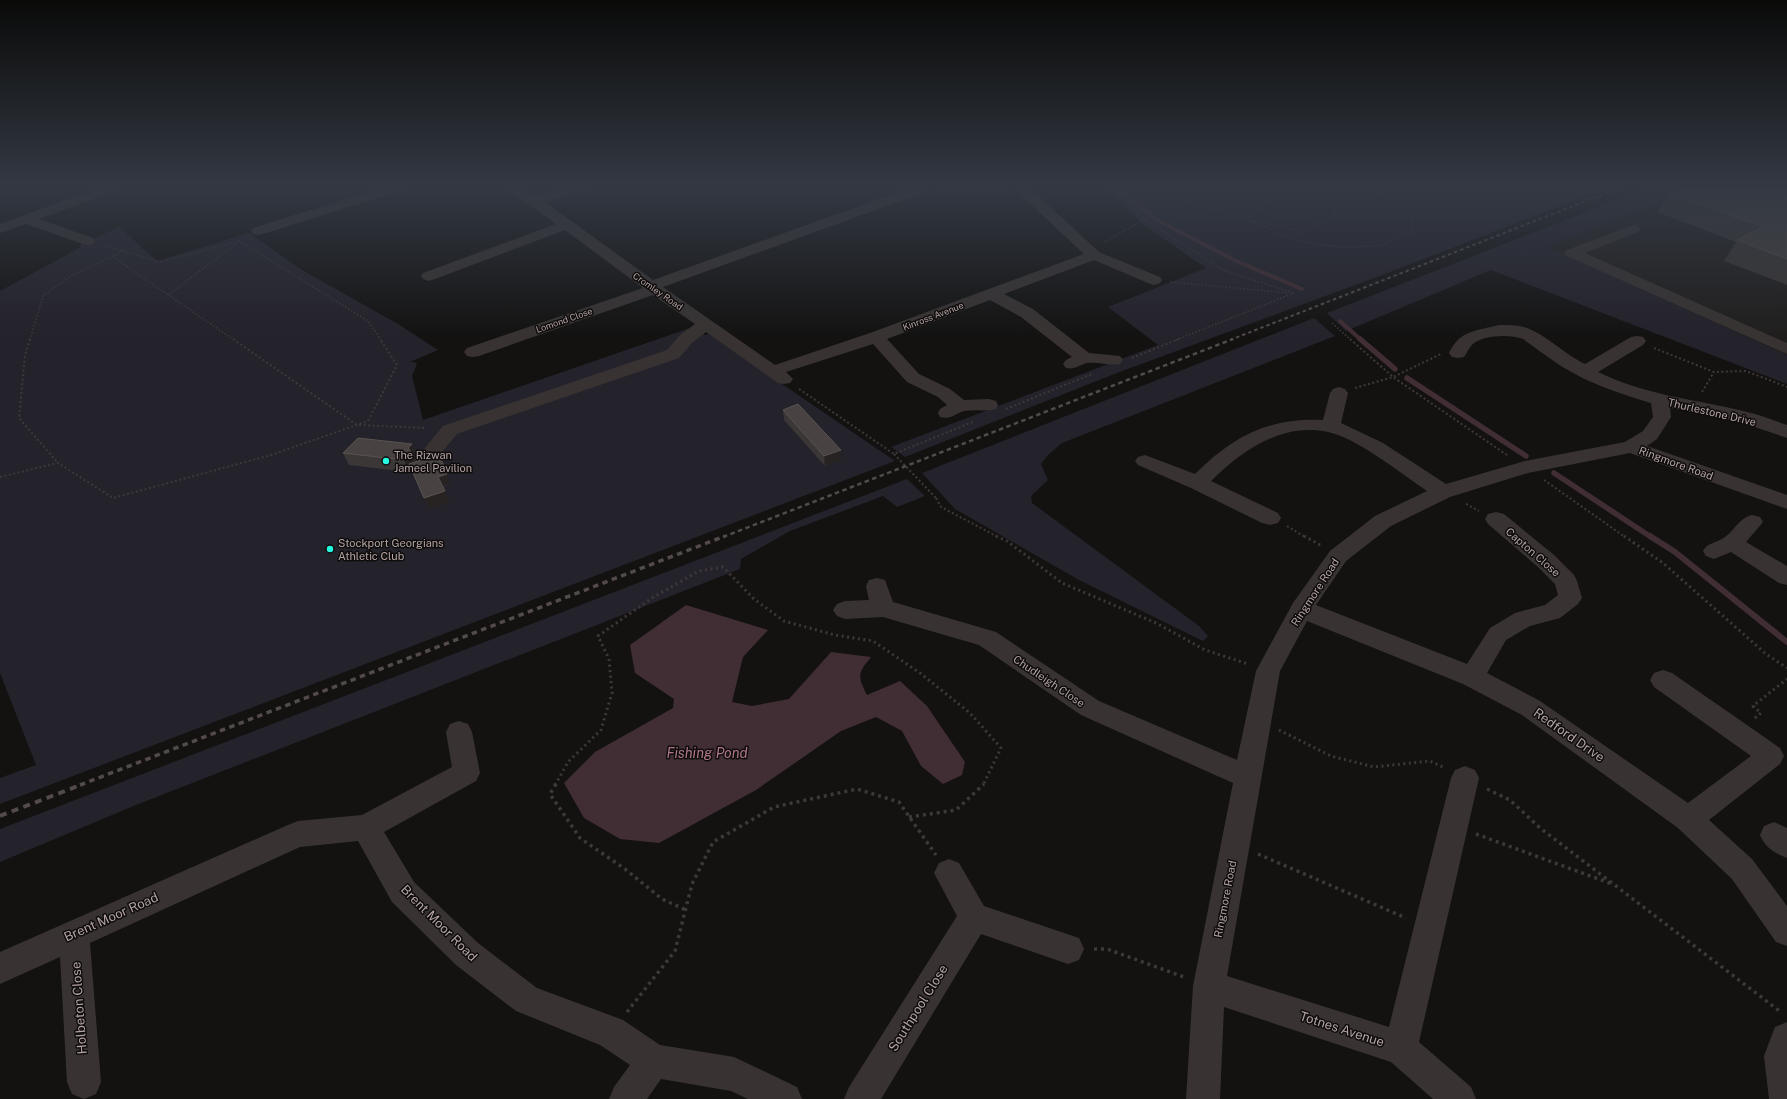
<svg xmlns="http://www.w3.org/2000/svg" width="1787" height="1099" font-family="'Public Sans',sans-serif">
<rect width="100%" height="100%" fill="#131211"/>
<!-- built -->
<path fill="#201e1d" d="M1705 185H1787V383L1491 269Z"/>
<!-- green -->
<path fill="#24222b" d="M1103 185H1614L1385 274 1117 373 905 457 891 447 1158 345 1108 307 1206 268 1144 225Z
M1656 185H1704L1548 247 1787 355V384L1491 270 1346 331 1327 313Z
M119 227 157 261 249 233 302 270 398 324 438 350 410 362H414L417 364 412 376 423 420 693 327 705 335 709 334 895 461 0 804V778L36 765 0 673V291L81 247 80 245Z
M1314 318 1335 336 1062 443 1049 454 1041 464 1048 480 1031 496 1032 503 1199 626 1208 636 1203 641 1079 580 955 509 922 473Z
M907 479 925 496 897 507 883 496 790 531 741 559 740 569 136 805 0 862V829Z"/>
<!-- water -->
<path fill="#412d34" d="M686 605 768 630 743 657 732 702 752 706 789 699 831 652 871 657C858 673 857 676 867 695L900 681 927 706 965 762 962 775 943 784 921 766 902 731 876 717 841 731 756 790 659 843 620 839 584 818 564 783 595 752 673 708 674 699 635 673 630 645Z"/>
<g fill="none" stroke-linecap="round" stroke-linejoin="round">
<!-- stream-far2 -->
<path stroke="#412d34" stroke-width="4" d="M1114 185 1157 220 1234 260 1302 289
M1340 321 1361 340"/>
<!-- stream-far1 -->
<path stroke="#412d34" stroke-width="5.5" d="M1360 339 1395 369
M1407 378 1526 456
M1554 473 1651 537"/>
<!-- stream -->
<path stroke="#412d34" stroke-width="6" d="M1650 536 1675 552 1787 642"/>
<!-- path-far3 -->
<path stroke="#3f3839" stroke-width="1.5" stroke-dasharray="1.5 2" stroke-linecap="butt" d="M1288 185 1245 219 1168 196 1145 219 1223 270 1293 293
M937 189 1010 192
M1168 196 1175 185
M1245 219 1298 241 1339 247 1380 246 1413 231C1411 221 1411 209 1403 202 1395 195 1345 187 1332 185
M1251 220 1304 232 1336 214 1333 197 1310 185
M1104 242 1145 219 1107 185
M103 245 160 262 239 241 368 321 381 340
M112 256 234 340
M1170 282 1288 293
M168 295 237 243
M1332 323 1351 340
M30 340 43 296 71 276 124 251
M1176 340 1294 293"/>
<!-- path-far2 -->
<path stroke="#3f3839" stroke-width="2" stroke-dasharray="2 2.5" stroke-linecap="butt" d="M30 339 25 355 19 418 58 463
M233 339 357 425 427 428
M1350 339 1393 377 1507 455
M1654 348 1714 372 1746 371 1787 387
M1132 358 1179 339
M1355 388 1393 377 1441 354
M799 389 894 454 975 421
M1702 392 1714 372
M1006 409 1092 374
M0 477 58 463 113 498 271 455 368 421 397 365 380 339
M1544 480 1625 537
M936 498 941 507 998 537
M1466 504 1479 511
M1287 526 1305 537"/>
<!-- path-far1 -->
<path stroke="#3f3839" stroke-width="3" stroke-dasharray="2 3.5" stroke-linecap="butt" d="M996 536 1007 541 1062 583 1156 623 1205 650 1248 664
M1304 536 1322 546
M1624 536 1663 563 1766 654 1787 668
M1755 718 1761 713 1753 706 1787 679
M1279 730 1331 756 1374 767 1430 761 1445 768
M555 785 568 762 601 730 612 693 609 659 598 636 652 598 699 571 723 567 754 599 784 621 835 635 873 641 920 673 970 713 1001 748 983 785"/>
<!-- path -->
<path stroke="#3f3839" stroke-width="3.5" stroke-dasharray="3 4" stroke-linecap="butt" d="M556 784 550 794 580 838 625 869 662 899 686 910
M1487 789 1510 800 1540 828 1782 1013
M909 817 956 810 984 784
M1476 834 1612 884
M1258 854 1406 918
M1094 949H1107L1184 977
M627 1012 675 951 692 884 713 842 774 807 857 789 899 802 936 855"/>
<!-- minor -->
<path fill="#383332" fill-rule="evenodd" d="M106 185H125L123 188 39 219 93 238 95 241 93 244 88 245 83 244 26 224 0 233V224Z
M391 185H411L409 188 263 234 258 235 253 234 251 231 253 228Z
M501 185H517L536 196 576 185H597L595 188 545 202 653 280 918 185H928L930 188 928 191 663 287 775 365 870 333 1084 254 1021 195 1019 192 1021 189H1031L1099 252 1160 277 1162 280 1160 283 1154 285 1148 283 1094 260 1004 294 1033 309 1089 353 1120 356 1123 360 1120 364C1109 366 1098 362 1087 363 1079 365 1075 370 1066 368L1063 364 1066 360 1072 357 1021 317 990 300 887 339 919 374 950 389 964 400 989 399 996 401 998 405 996 409C985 412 974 409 964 411 954 414 951 420 940 417L938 413 940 409 947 405 938 397 907 382 873 344 786 372 793 379 790 383 784 384 778 383 706 332 692 343 679 358 457 434 432 464 425 466 418 464 415 460 443 426 667 350 680 335 695 324 653 295 479 356 473 357 467 356 464 352 467 348 643 288 565 230 435 279 429 281 423 279 421 276 423 273 556 224Z
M1633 225 1638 226 1640 229 1638 232 1585 253 1787 343V354L1567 256 1564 253 1567 250Z
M1499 325C1507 325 1516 325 1524 327 1546 334 1564 354 1585 364L1631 337 1637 336 1643 337 1646 341 1643 345 1598 372C1644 395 1694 399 1743 411 1758 414 1773 420 1787 425V438L1737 421 1670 408 1671 417 1657 439 1647 446 1787 495V509L1630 453 1528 473 1450 497 1391 526 1346 561 1316 605 1467 664 1490 628 1515 613 1545 605 1558 595 1555 584 1538 567 1488 524 1485 519 1488 514 1496 512 1504 514 1554 555 1574 575 1577 581 1582 598 1578 604 1560 618 1530 626 1506 640 1487 673 1540 701 1688 803 1751 756 1654 687 1650 680 1654 673 1663 670 1672 673 1780 748 1784 756 1780 764 1709 820 1752 859 1787 906V946L1776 942 1732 879 1678 828 1522 715 1463 684 1307 621 1280 671 1227 976 1389 1027 1451 778 1455 770 1465 766 1475 770 1479 778 1419 1042 1471 1087 1476 1099H1433L1391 1062 1224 1007 1220 1099H1186L1193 986 1233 783 1081 715 979 645 883 617 845 619 837 616 833 610 837 604 845 601 869 600 866 586 869 580 877 578 885 580 893 602 996 632 1099 701 1237 760 1256 671 1293 603 1330 551 1375 516 1427 491C1402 474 1357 438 1328 432 1282 422 1241 451 1211 481L1278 513 1281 518 1278 523 1270 525 1262 523 1191 488 1138 465 1135 461 1138 457 1145 455 1195 474C1234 436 1267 418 1323 420L1330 393 1333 389 1339 387 1345 389 1348 393 1341 423 1383 443 1446 484 1525 461 1625 442 1643 431 1653 417 1651 403C1620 394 1588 383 1561 366 1548 357 1535 348 1523 339 1510 334 1480 335 1471 346 1468 349 1467 353 1464 357L1458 358 1452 357 1449 353C1460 330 1476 331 1499 325Z
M1752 515 1760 517 1763 522 1746 542 1787 566V585L1779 583 1731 552 1714 559 1706 556 1703 551C1708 542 1717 543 1725 537 1735 530 1739 518 1752 515Z
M459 721 468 724 472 732 480 773 476 781 384 832 414 882 478 943 537 988 623 1020 660 1045 734 1057 797 1087 802 1099H748L731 1091 661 1079 647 1099H609L614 1087 630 1065 600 1045 516 1011 456 965 392 902 358 841 300 847 90 943 101 1082 96 1094 84 1099 72 1094 67 1082 60 957 0 984V952L288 825 298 821 362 815 452 767 446 732 450 724Z
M1774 822 1787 828V858C1774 853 1765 847 1760 835L1764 826Z
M949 859 959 863 984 906 1079 938 1084 949 1079 960 1068 964 981 934 881 1099H844L849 1087 957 916 934 873 939 863Z
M1787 1022V1099H1769L1764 1056 1775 1027Z"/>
<!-- rail-far3 -->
<path stroke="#534b4b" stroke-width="2" stroke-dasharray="3.5 3" stroke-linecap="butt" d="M1230 340 1627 185"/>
<!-- rail-far2 -->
<path stroke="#534b4b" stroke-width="2.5" stroke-dasharray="4.5 3.5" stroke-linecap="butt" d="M723 537 1233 339"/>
<!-- rail-far1 -->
<path stroke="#534b4b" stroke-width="3.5" stroke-dasharray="5.5 4.5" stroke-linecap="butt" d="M80 785 725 536"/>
<!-- rail -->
<path stroke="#534b4b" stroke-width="4" stroke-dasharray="7 5.5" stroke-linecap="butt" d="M0 816 83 784"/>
<!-- path-bridge -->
<path stroke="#3f3839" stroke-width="2" stroke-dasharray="2 2.5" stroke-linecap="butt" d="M894 454 936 498"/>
</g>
<!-- wall -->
<path fill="#3b3736" d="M1787 185V285L1724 261 1736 242 1657 212 1668 193Z
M783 410 841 460 825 466 784 420Z
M412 444 417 456 414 459 415 462 451 484 443 487 449 502 429 509 411 469 409 472 349 465 343 453Z"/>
<!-- shaded-wall -->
<path fill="#262322" d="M412 444 417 456 414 459 416 464 409 472 404 460 408 448Z
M841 450V460L825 466 824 456Z
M447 474 451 484 442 487 438 477Z
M445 491 449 502 429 509 424 498Z"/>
<!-- building -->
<path fill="#484342" stroke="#595251" d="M1688 185H1787V259L1737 240 1763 227 1668 193Z
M798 404 841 450 824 456 783 410Z
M358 438 412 444 408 448 411 452 404 460 343 453Z
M439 454 447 474 438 477 445 491 424 498 409 464Z"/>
<!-- sky -->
<linearGradient id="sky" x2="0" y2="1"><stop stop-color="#0a0a09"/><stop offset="0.55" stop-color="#333943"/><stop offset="1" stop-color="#333943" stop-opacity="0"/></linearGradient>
<rect width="1787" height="338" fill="url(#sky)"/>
<!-- markers -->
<g fill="#24f8df" stroke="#0e0d0c" stroke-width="1.5">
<circle cx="386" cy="461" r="4"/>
<circle cx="330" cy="549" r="4"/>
</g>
<g text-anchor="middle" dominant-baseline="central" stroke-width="3" stroke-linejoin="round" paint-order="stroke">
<!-- far-street labels -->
<g font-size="9" fill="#b4a2a4" stroke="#0e0d0c">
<text transform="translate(658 291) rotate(35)">Cromley Road</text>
<text transform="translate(933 316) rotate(-21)">Kinross Avenue</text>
<text transform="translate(564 320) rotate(-19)">Lomond Close</text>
</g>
<!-- street labels -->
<g font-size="11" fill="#b4a2a4" stroke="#0e0d0c">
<text transform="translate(1712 412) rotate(13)">Thurlestone Drive</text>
<text transform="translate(1676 463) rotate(20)">Ringmore Road</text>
<text transform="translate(1533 552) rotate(41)">Capton Close</text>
<text transform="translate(1315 592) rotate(-57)">Ringmore Road</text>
<text transform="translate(1049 681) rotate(34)">Chudleigh Close</text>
<text transform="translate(1225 899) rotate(-79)">Ringmore Road</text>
</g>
<!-- poi labels -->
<g font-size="11" fill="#b4a2a4" stroke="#0e0d0c" text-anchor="start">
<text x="394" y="455">The Rizwan<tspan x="394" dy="13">Jameel Pavilion</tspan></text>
<text x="338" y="543">Stockport Georgians<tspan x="338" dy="13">Athletic Club</tspan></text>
</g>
<!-- near-street labels -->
<g font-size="13" fill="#b4a2a4" stroke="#0e0d0c">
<text transform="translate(1569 735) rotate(35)">Redford Drive</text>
<text transform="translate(111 917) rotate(-24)">Brent Moor Road</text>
<text transform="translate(439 923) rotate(45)">Brent Moor Road</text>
<text transform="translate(79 1008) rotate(-94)">Holbeton Close</text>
<text transform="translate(918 1008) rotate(-58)">Southpool Close</text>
<text transform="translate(1342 1029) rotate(18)">Totnes Avenue</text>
</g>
<!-- near-water labels -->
<g font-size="14" font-style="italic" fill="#b17789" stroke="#0e0d0c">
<text x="707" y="753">Fishing Pond</text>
</g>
</g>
</svg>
